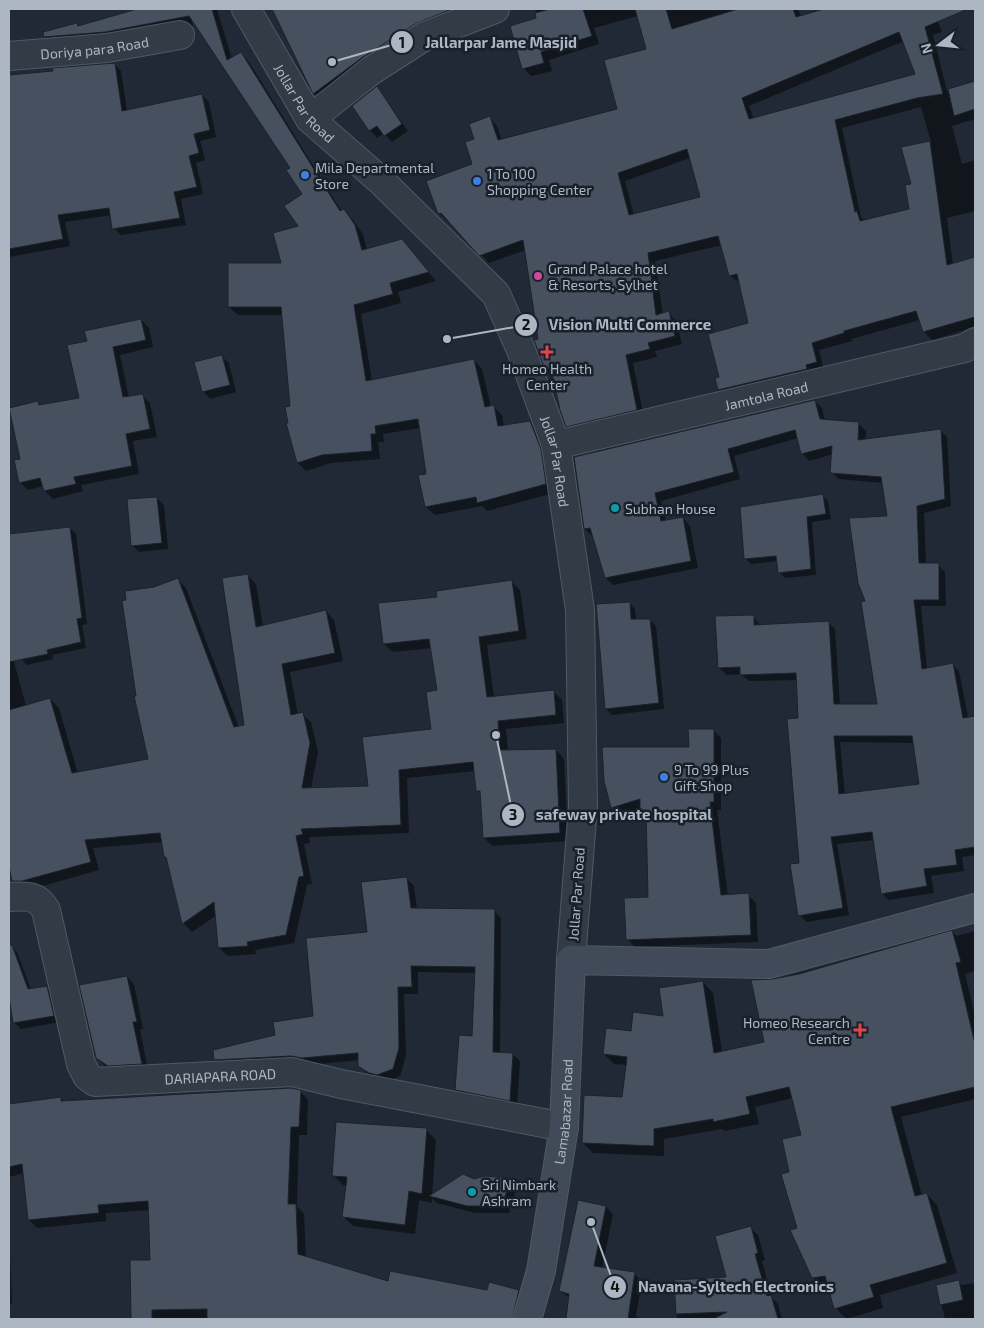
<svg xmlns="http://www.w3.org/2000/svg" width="984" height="1328" font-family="'Exo 2',sans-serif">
<rect width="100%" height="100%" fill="#202935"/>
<!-- shadow -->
<path fill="#0007" fill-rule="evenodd" d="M134 9H217L232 59 241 53 249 62 342 212 344 211 352 219 363 234 367 250 402 241 436 281 398 292 401 303 361 314 372 381 474 360 482 369 491 407 493 406 502 415 504 426 530 422 539 431 554 493 487 511 482 506 435 515 426 507 428 475 420 428 383 434 384 442H378L380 459 331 463 306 471 298 463 289 424 291 408 283 315H238L229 307 283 264 300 227 304 194 292 168 191 17 193 26 114 40 54 45 45 37 135 11Z
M275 9H470L322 101 314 93Z
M535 9H798L801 17 828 9H933L942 32 933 35 947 91 975 83V119L952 126 962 164 975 160V211L947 218 953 265 975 258V327L932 340 924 332 920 320 851 339 852 341 819 350 824 370 727 398 719 390 717 379 720 378 750 323 740 283 730 276 722 245 655 261 663 314 668 313 676 321 682 344 655 351 657 357 633 363 644 418 575 434 567 426 555 378 546 370 535 341 539 340 526 250 489 263 450 220 447 221 439 213 474 165 476 140 489 118 497 126 502 141 618 110 648 50 638 16 594 28 599 44 549 60 552 71 531 76 523 68 538 19ZM904 41 917 75 754 119 749 106ZM921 107 931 142 903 148 912 184 911 210 865 221 861 217 842 128ZM690 158 702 198 634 215 625 181Z
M114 64 121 71 127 111 202 95 209 102 216 137 200 141 205 160 196 163 203 194 181 199 186 225 121 235 114 228 112 215 65 222 70 246 9 257V76Z
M377 88 408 131 392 142 384 133 377 138 370 130Z
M141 320 149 328 153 347 120 355 129 398 142 395 150 403 157 437 133 441 139 474 81 485 83 491 53 499 45 491 44 486 28 490 20 482 22 460 37 402 41 406 81 399 88 342Z
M221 356 229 363 236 392 210 399 203 391Z
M815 401 822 408 825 421 859 424 866 431 865 441 940 430 947 437 951 506 924 513 926 564 938 565 945 572 946 606H921L927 669 952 664 959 671 968 717 975 716V855L962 857 964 871 931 876 934 893 889 900 882 893 875 840 837 844 849 915 807 922 799 915 800 719 797 680 749 681 741 674 727 675 719 668 753 616 761 626 828 622 835 629 840 705 879 706 867 602 888 517 883 483 839 479 832 472 833 454 809 461 802 453 798 438 734 456 740 479 661 501 666 521 683 518 690 526 698 568 613 585 606 578 592 536 585 529 575 458ZM840 742 914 743 920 785 845 795Z
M823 496 828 501 831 519 812 522 816 575 785 578 780 572 778 561 751 564 745 558Z
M157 498 164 505 168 549 139 552 132 545Z
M70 528 76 534 87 624 82 625 86 648 52 655 53 659 27 665 21 659 9 607V536Z
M248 576 256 584 263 626 326 611 334 620 343 661 290 672 298 715 302 714 311 722 318 752 311 789 370 787 433 730 438 691 432 648 393 652 384 644 438 598 511 581 520 590 527 639 487 645 494 697 553 691 562 700 564 723 506 729 508 751 556 750 564 759 568 841 493 846 484 838 481 794 477 790 475 771 407 778 409 833 309 837 310 843 304 844 312 884 307 885 294 943 255 950 256 954 228 956 219 948 217 915 192 932 183 923 162 842 93 848 99 870 32 889H22L12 876 9 877V653L13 658 26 706 50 699 59 708 78 774 149 760 137 697 154 588 178 580 186 588 239 728 246 726Z
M629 603 635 609 636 620H650L656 626 664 709 612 715 606 709Z
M713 730 721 738V810H717L728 896 748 895 756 903 758 942 635 947 627 939 650 899 647 815 641 809 620 815 612 807Z
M407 879 414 886 417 909 494 911 501 918 500 1053 513 1054 520 1061 517 1107 464 1097 456 1090 474 1037 476 973 418 972V994H404L406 1056 400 1076 385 1082 377 1080 367 1073 359 1066V1060L310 1065 222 1067 215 1060 276 1036 314 1017Z
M975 931V971L965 974 975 1015V1099L901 1117 922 1196 927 1194 937 1205 957 1273 880 1295 883 1308 846 1319 836 1308 829 1287 824 1288 813 1277 798 1229 802 1136 793 1098 755 1107 759 1124 725 1131 722 1129 664 1139V1156L593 1153 583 1143 623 1098 627 1065 614 1064 604 1054 632 1032 664 1017 703 982 713 993 722 1052 766 1043 773 980 952 932 957 936Z
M9 945 17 952 31 990 47 988 54 994 60 1022 21 1029 14 1022 9 998Z
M127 977 134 984 143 1029H140L148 1071 107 1068 99 1060 81 986Z
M300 1091 308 1100 307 1135H299L297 1206 304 1214 306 1258 389 1282 488 1292 519 1291 527 1299 522 1319H133L131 1262 151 1261 150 1210 106 1213V1221L37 1228 29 1220 24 1173 9 1177V1133L32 1128 60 1098 65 1102Z
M426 1130 436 1140 432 1195 474 1180 510 1179 517 1186 509 1213H475L437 1203 432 1198V1203L419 1200 415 1234 353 1226 344 1217 347 1186 343 1185 334 1176Z
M579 1201 606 1207 613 1214 602 1269 634 1274 642 1281 636 1316 642 1319H568L570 1298 560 1291Z
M9 1225 12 1304H9Z
M750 1228 758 1235 765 1260 762 1261 772 1298 778 1304 782 1319H677L676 1281 727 1278Z
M958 1281 962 1285 975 1283V1319H945L937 1286Z"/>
<!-- building -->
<path fill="#46505f" stroke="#1b222c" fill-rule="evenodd" d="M137 9H212L227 60 241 52 340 211 344 209 355 225 362 250 402 239 429 272 390 283 393 294 354 305 366 381 474 359 485 407 494 405 498 426 530 421 541 449 546 484 477 503 476 497 425 507 418 475 426 474 418 419 375 426 376 434H371L372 451 322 455 297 463 286 423H288L285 407 290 406 281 307H228V263H281L273 233 298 226 284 206 302 194 286 170 290 168 189 16 105 32 44 37 43 32 77 23 78 26Z
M272 9H452L417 23 363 57 313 94Z
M550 9H583L592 36 541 52 544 63 522 69 510 26 536 18 535 13Z
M635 9H666L672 29 738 9H793L796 17 824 9H968L925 27 943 94 917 98 835 120 855 212 857 211 860 221 909 209 905 185 911 184 901 147 930 141 947 265 975 257V317L923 332 916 311 844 331V333L812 343 817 362 806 365 807 369 718 390 715 378 719 377 708 334 748 323 737 274 729 276 718 236 648 253 656 315 669 311 675 336 648 343 650 349 626 355 637 410 566 427 560 410 551 368 545 370 534 340 538 339 523 240 479 256 441 213 438 214 426 181 472 164 465 142 474 139 469 124 490 116 498 140 617 109 604 60 646 49ZM899 32 915 74 749 119 742 98ZM687 149 700 197 629 215 618 173Z
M115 63 122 111 202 94 210 130 194 134 199 153 189 156 197 187 174 192 180 218 112 229 109 208 58 215 63 239 9 249V75L53 71 52 68Z
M975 81V109L954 116 948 89Z
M377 86 402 124 384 136 377 126 369 131 352 106Z
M141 319 146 340 113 347 123 397 143 394 150 429 126 434 132 466 74 477 76 484 44 491 40 478 19 483 14 460 20 459 9 408 38 401 39 405 79 398 67 345 87 341 84 331Z
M222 355 230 385 202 392 194 362Z
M815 400 820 419 859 422 858 440 941 429 945 499 917 506 919 563H939V600H914L922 669 953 663 963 718 975 716V847L955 850 957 865 924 869 927 886 881 894 872 832 831 837 843 908 798 916 790 864 799 863 787 719 798 718 796 673 740 675V667L718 668 715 616 754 615V625L829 621 834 704H877L861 602 865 601 858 583 849 518 887 516 881 477 830 473 832 446 801 454 795 430 728 449 734 472 655 493 661 521 683 517 691 561 605 578 590 528 584 529 574 457ZM834 736H912L919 784 839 794Z
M823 494 826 514 807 517 811 569 778 573 776 556 744 559 740 507Z
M157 497 162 543 131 546 127 499Z
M70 527 82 618 77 619 81 642 47 650 48 654 9 662V534Z
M248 574 256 627 326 610 335 653 282 664 291 715 303 712 310 743 302 788 368 786 362 737 431 729 426 692 437 690 429 639 383 644 378 603 437 597 436 591 512 580 519 631 479 637 487 697 554 690 556 715 498 721 500 750 556 749 560 833 483 838 480 791H476L473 762 399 770 401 825 301 829 303 834 296 836 304 876 299 877 286 935 247 942 248 946 218 948 214 902 182 924 166 857H164L160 833 85 840 91 862 22 881H12L9 867V710L50 698 72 773 148 759 134 696H136L122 601 126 600 125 591 154 587 178 578 234 727 244 725 222 578Z
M630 602 631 619H650L659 703 605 709 596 604Z
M688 729H714V802H710L721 895 749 893 751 935 626 940 624 898 648 897 646 810H640V799L611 808 604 781 602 747H689Z
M407 877 411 908 495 909 493 1052 513 1053 510 1101 455 1090 459 1035 472 1036 475 967 411 966 412 987H398L399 1048 393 1069 377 1075 369 1073 358 1066V1053L302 1058 291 1056 214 1060 213 1050 275 1035 273 1022 313 1016 306 938 367 932 361 882Z
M952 930 961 962 956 963 975 1044V1087L891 1107 915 1196 927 1193 947 1263 870 1285 874 1297 834 1309 825 1276 812 1278 790 1230 797 1228 781 1174 789 1172 782 1139 801 1135 789 1087 746 1097 750 1114 713 1122V1119L654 1129V1146L582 1143 584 1095 622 1097 627 1057 603 1054 606 1028 631 1031 633 1012 663 1016 659 988 703 981 714 1053 764 1042 751 980 773 979 799 974Z
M9 945H12L28 989 47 986 54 1016 13 1023 9 997Z
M127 976 137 1022H133L142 1064 108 1066 96 1058 79 985Z
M291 1088 301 1090 299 1127H291L288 1204H296L298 1254 388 1281 390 1271 487 1290 489 1282 519 1290 512 1319H207V1309L152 1310V1319H131L130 1260H150L148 1201 98 1205 99 1213 28 1220 22 1164 9 1167V1104L61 1097V1101Z
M336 1122 427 1128 422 1194 409 1191 405 1225 342 1217 347 1177 332 1176Z
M463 1174 474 1179 485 1176 511 1178 502 1206H467L429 1196Z
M578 1200 606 1206 594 1266 635 1272 628 1319H566L569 1294 559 1291Z
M751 1226 758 1253 755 1254 767 1296 771 1295 778 1319H713L727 1312 676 1314 674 1280 726 1277 715 1236Z
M959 1280 963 1300 940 1305 936 1285Z"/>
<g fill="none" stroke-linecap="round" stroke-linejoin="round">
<!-- street casing -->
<g stroke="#505964" stroke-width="30">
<g id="street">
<path id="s1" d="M246 9 310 119 382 182 496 294 521 350 556 445 580 610 583 806 571 960"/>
<path id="s2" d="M9 56 107 48 180 35"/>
<path d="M310 119 372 70 425 36 495 9"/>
<path id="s3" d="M556 445 965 348 975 342"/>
<path id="s4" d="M9 897C26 896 36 894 46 910L81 1064 87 1076 95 1082 292 1072 341 1084 564 1127"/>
</g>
</g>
<!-- secondary casing -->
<g stroke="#505964" stroke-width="30">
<g id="secondary">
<path id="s5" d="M527 1319 541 1271 564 1127 571 960 769 964 975 908"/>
</g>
</g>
<!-- street -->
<use href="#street" stroke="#333b46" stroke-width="28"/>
<!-- secondary -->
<use href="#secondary" stroke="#414a58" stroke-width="28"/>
</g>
<!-- markers -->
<g fill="#3f7fe0" stroke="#19202a" stroke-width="2">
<circle cx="305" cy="175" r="5"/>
<circle cx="477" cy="181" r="5"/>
<circle cx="664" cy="777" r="5"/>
</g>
<circle fill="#d1479c" stroke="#19202a" stroke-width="2" cx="538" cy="276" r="5"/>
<g fill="#e0444e" stroke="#19202a" stroke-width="2">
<path d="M544.5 344.5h5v5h5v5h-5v5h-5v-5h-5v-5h5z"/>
<path d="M857.5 1022.5h5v5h5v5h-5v5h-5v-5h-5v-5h5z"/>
</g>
<g fill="#0f9aa8" stroke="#19202a" stroke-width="2">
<circle cx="615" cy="508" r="5"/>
<circle cx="472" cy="1192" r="5"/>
</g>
<g text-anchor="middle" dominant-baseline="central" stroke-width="5" stroke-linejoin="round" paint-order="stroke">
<!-- street labels -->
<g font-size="14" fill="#adb6c3" stroke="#19202a">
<text stroke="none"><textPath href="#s2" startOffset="86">Doriya para Road</textPath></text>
<text stroke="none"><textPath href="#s1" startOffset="111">Jollar Par Road</textPath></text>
<text stroke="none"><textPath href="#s3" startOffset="216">Jamtola Road</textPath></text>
<text stroke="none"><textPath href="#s1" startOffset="561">Jollar Par Road</textPath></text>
<text transform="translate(576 894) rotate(-86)">Jollar Par Road</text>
<text stroke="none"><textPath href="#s4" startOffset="349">DARIAPARA ROAD</textPath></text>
<text stroke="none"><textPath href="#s5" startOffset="211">Lamabazar Road</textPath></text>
</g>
<!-- poi labels -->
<g font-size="14" fill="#adb6c3" stroke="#19202a" text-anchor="start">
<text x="315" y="167">Mila Departmental<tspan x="315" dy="16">Store</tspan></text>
<text x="487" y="173">1 To 100<tspan x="487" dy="16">Shopping Center</tspan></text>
<text x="548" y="268">Grand Palace hotel<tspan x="548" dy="16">&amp; Resorts, Sylhet</tspan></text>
<text x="547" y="368" text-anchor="middle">Homeo Health<tspan x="547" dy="16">Center</tspan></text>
<text x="625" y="508">Subhan House</text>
<text x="674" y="769">9 To 99 Plus<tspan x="674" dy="16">Gift Shop</tspan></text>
<text x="850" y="1022" text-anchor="end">Homeo Research<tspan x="850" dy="16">Centre</tspan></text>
<text x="482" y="1184">Sri Nimbark<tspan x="482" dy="16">Ashram</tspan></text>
</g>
</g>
<!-- callouts -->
<path fill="none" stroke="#adb6c3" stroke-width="2" d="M332 62L402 42M447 339L526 325M496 735L513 815M591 1222L615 1287"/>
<g fill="#adb6c3" stroke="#19202a" stroke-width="2">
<circle cx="332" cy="62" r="5"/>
<circle cx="447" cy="339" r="5"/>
<circle cx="496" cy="735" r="5"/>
<circle cx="591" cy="1222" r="5"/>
<circle cx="402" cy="42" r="12"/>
<circle cx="526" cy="325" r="12"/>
<circle cx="513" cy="815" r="12"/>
<circle cx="615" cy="1287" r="12"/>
</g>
<g font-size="15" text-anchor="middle" font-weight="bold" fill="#111">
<text x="402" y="48">1</text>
<text x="526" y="330">2</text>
<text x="513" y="820">3</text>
<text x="615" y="1292">4</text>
</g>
<g font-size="15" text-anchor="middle" font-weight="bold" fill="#adb6c3" stroke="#19202a" stroke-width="5" stroke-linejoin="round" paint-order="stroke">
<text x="501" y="48">Jallarpar Jame Masjid</text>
<text x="630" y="330">Vision Multi Commerce</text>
<text x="624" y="820">safeway private hospital</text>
<text x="736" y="1292">Navana-Syltech Electronics</text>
</g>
<!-- border -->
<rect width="984" height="1328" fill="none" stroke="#adb6c3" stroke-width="20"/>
<!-- north arrow -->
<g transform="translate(939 45) rotate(254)" stroke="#19202a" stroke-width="4" paint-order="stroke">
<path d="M0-4L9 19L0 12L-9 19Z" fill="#adb6c3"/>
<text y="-8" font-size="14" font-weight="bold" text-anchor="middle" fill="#adb6c3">N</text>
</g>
</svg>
